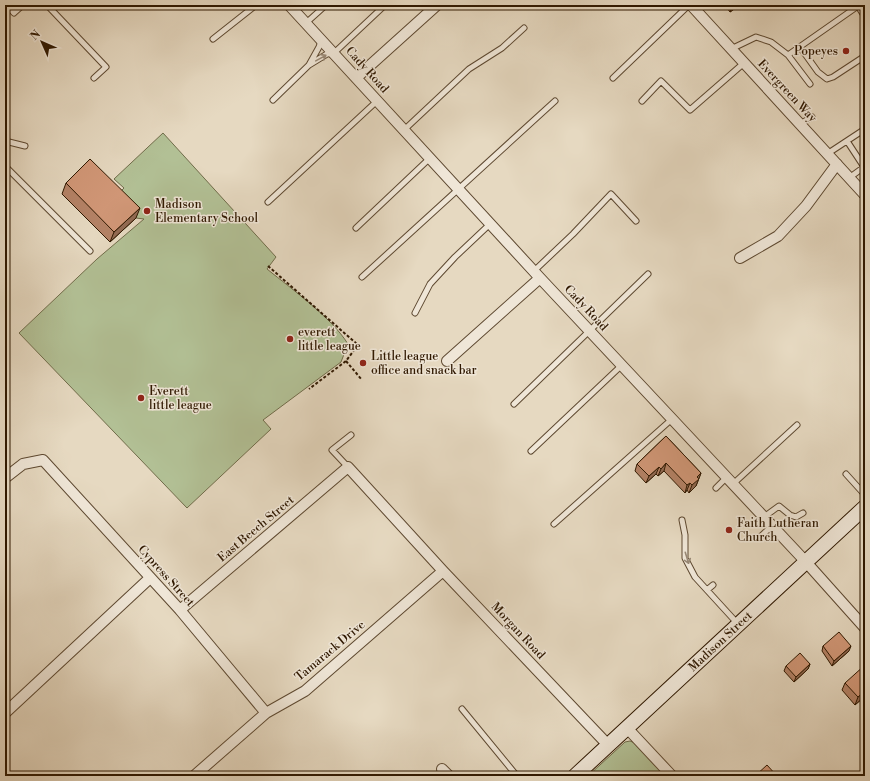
<svg xmlns="http://www.w3.org/2000/svg" width="870" height="781" font-family="'Libre Bodoni',serif">
<rect width="100%" height="100%" fill="#e6d9c1"/>
<filter id="stains"><feTurbulence type="fractalNoise" baseFrequency=".005" numOctaves="4"/><feColorMatrix values="0 0 0 0 .2 0 0 0 0 .09 0 0 0 0 .02 0 0 0 .5 -.17"/></filter>
<radialGradient id="worn" r=".72"><stop offset=".6" stop-color="#630" stop-opacity="0"/><stop offset="1" stop-color="#630" stop-opacity=".3"/></radialGradient>
<!-- green -->
<path fill="#b2c095" stroke="#706c4a" d="M163 133 276 257 267 269C293 290 331 317 348 344L341 362 263 420 271 429 187 508 19 333 97 259 144 219 136 218 118 194 124 188 114 179Z
M630 741 635 743 665 776H588L625 742Z"/>
<g fill="none" stroke-linecap="round" stroke-linejoin="round">
<!-- lane casing -->
<g stroke="#5d4830" stroke-width="7">
<path id="lane" d="M7 5 14 13 23 5
M47 5 106 67 94 78
M860 5 858 6 865 17
M306 23 326 5
M213 39 256 5
M321 41 319 47 309 65 327 54 334 53 384 6
M800 47 818 72 827 79 833 77 865 56
M731 49 756 37 771 42 788 55
M613 78 689 5
M810 84 788 55 858 6 857 5
M273 100 309 65
M642 101 661 81 690 110 744 63
M800 124 812 117
M404 130 469 69 502 48 524 28
M5 141 25 146
M847 141 864 167 849 178
M827 154 865 129
M5 166 90 251
M268 202 377 101
M356 228 430 158
M534 271 573 234 611 194 636 221
M362 277 555 101
M415 313 430 284 455 257 490 224
M514 404 648 274
M531 451 622 365
M348 467 332 450 351 435
M846 474 865 495
M733 484 797 425
M716 488 727 477
M764 517 779 506 790 515 796 517 803 513
M682 520 685 535V558L695 577 738 624
M554 524 672 419
M760 537 772 526
M707 590 713 585
M462 709 517 776"/>
</g>
<!-- street casing -->
<g stroke="#5d4830" stroke-width="12">
<path id="street" d="M289 5 540 278 806 562 865 628
M691 5 865 195
M356 78 437 5
M740 258 778 236 806 206 837 164
M447 361 540 278
M5 478 23 464 43 460 180 610 266 713
M180 610 348 467 443 571 609 746 628 729 672 776
M5 713 150 578
M442 769 449 776
M194 776 266 713 305 691 443 571"/>
</g>
<!-- secondary casing -->
<g stroke="#2f1800" stroke-width="16">
<g id="secondary">
<path id="s1" d="M575 776 865 507"/>
</g>
</g>
<!-- path -->
<path stroke="#2f1800" stroke-width="2" stroke-dasharray="3 2" stroke-linecap="butt" d="M268 266 358 345 346 361 309 389
M346 361 362 380"/>
<!-- lane -->
<use href="#lane" stroke="#efe6d7" stroke-width="5"/>
<!-- street -->
<use href="#street" stroke="#efe6d7" stroke-width="10"/>
<!-- secondary -->
<use href="#secondary" stroke="#efe6d7" stroke-width="14"/>
</g>
<!-- wall -->
<path fill="#b48266" stroke="#2f1800" d="M725 5H740L730 12Z
M66 183 136 218 110 242 62 194Z
M666 436 701 473 696 486 689 493 687 490 685 493 664 471 658 476 656 474 646 483 635 471 637 464Z
M823 646 849 651 832 666 822 651Z
M810 664 808 669 794 682 784 671 786 666Z
M845 683 865 696 855 705 842 690Z"/>
<!-- shaded-wall -->
<path fill="#926a53" stroke="#2f1800" d="M733 5H740L730 12Z
M140 208 136 218 110 242 114 232Z
M666 463 664 471 658 476 661 469Z
M659 467 656 474 646 483 649 476Z
M701 473 696 486 689 493 692 485 697 477Z
M690 483 687 490 685 493 687 485Z
M851 646 849 651 832 666 834 661Z
M810 664 808 669 794 682 796 677Z
M865 691V696L855 705 858 697Z"/>
<!-- building -->
<path fill="#d19777" stroke="#2f1800" d="M90 159 140 208 114 232 66 183Z
M666 436 701 473 697 477 699 479 692 485 690 483 687 485 666 463 661 469 659 467 649 476 637 464Z
M839 632 851 646 834 661 823 646Z
M800 653 810 664 796 677 786 666Z
M865 665V691L858 697 845 683Z
M767 765 777 776H755Z"/>
<!-- one-way arrows -->
<defs><path id="oneway-shaft" d="M-6 0H5M1.5-3L5.5 0L1.5 3" fill="none" stroke-width="1.6" stroke-linecap="round" stroke-linejoin="round"/></defs>
<g stroke="#998976">
<use href="#oneway-shaft" transform="translate(321 58) rotate(-29)"/>
<use href="#oneway-shaft" transform="translate(687 558) rotate(73)"/>
</g>
<!-- markers -->
<g fill="#8f2418" stroke="#efe6d7" stroke-width="1.5">
<circle cx="846" cy="51" r="4"/>
<circle cx="147" cy="211" r="4"/>
<circle cx="290" cy="339" r="4"/>
<circle cx="363" cy="363" r="4"/>
<circle cx="141" cy="398" r="4"/>
<circle cx="729" cy="530" r="4"/>
</g>
<g text-anchor="middle" dominant-baseline="central" stroke-width="3" stroke-linejoin="round" paint-order="stroke">
<!-- poi labels -->
<g font-size="12" fill="#2f1800" stroke="#efe6d7" text-anchor="start">
<text x="838" y="51" text-anchor="end">Popeyes</text>
<text x="155" y="204">Madison<tspan x="155" dy="14">Elementary School</tspan></text>
<text x="298" y="332">everett<tspan x="298" dy="14">little league</tspan></text>
<text x="371" y="356">Little league<tspan x="371" dy="14">office and snack bar</tspan></text>
<text x="149" y="391">Everett<tspan x="149" dy="14">little league</tspan></text>
<text x="737" y="523">Faith Lutheran<tspan x="737" dy="14">Church</tspan></text>
</g>
<!-- street labels -->
<g font-size="12" fill="#2f1800" stroke="#efe6d7">
<text transform="translate(367 70) rotate(48)">Cady Road</text>
<text transform="translate(787 91) rotate(47)">Evergreen Way</text>
<text transform="translate(586 308) rotate(47)">Cady Road</text>
<text transform="translate(256 529) rotate(-40)">East Beech Street</text>
<text transform="translate(166 576) rotate(48)">Cypress Street</text>
<text transform="translate(518 631) rotate(47)">Morgan Road</text>
<text stroke="none"><textPath href="#s1" startOffset="198">Madison Street</textPath></text>
<text transform="translate(330 651) rotate(-40)">Tamarack Drive</text>
</g>
</g>
<!-- margin -->
<rect width="870" height="781" fill="none" stroke="#e6d9c1" stroke-width="20"/>
<rect x="6" y="6" width="858" height="769" fill="none" stroke="#2f1800" stroke-width="2"/>
<rect x="10" y="10" width="850" height="761" fill="none" stroke="#2f1800"/>
<!-- north arrow -->
<g transform="translate(42 42) rotate(315)" stroke="#efe6d7" stroke-width="3" paint-order="stroke">
<path d="M0-3L7 15L0 10L-7 15Z" fill="#2f1800"/>
<text y="-6" font-size="11" font-weight="bold" text-anchor="middle" fill="#2f1800">N</text>
</g>
<rect width="100%" height="100%" filter="url(#stains)"/>
<rect width="100%" height="100%" fill="url(#worn)"/>
</svg>
